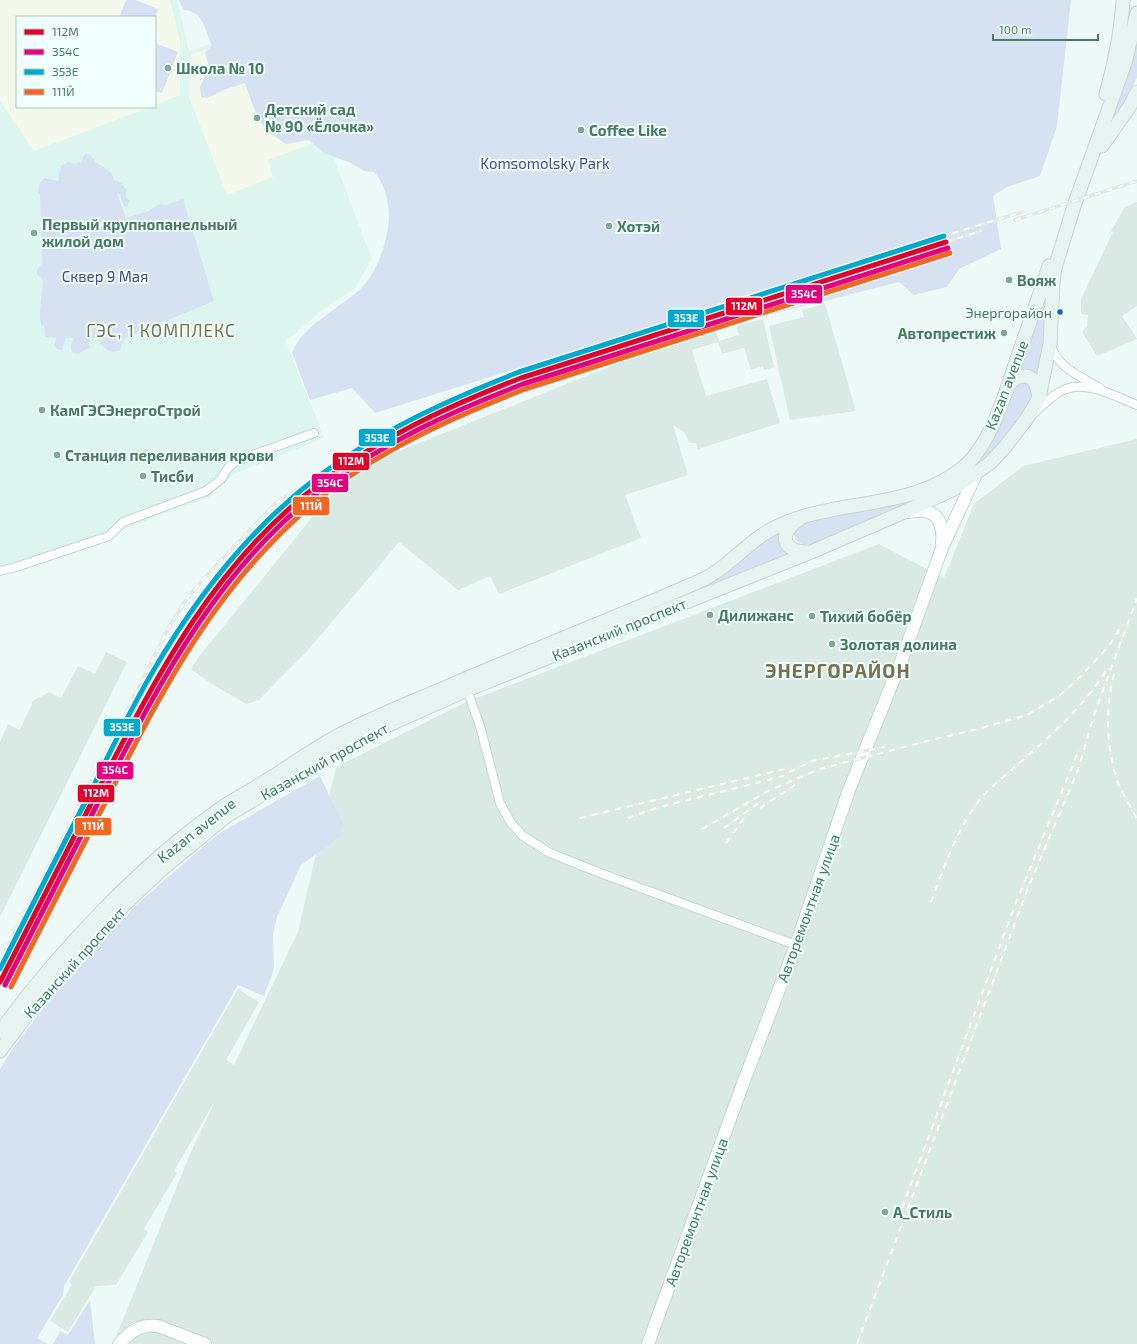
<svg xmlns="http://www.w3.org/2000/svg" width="1137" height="1344" font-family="'Exo 2',sans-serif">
<rect width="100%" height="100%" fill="#ecf9f6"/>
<!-- residential -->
<path fill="#dcf5ee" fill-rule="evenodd" d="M0 0H177L189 51 266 27 295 56 372 259 354 289 321 311 294 335 285 339 324 438 234 474 208 498 121 530 110 540 30 567 0 573ZM17 17H155V107H17Z"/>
<!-- industrial -->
<path fill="#d9e9e4" d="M1137 202V306L1122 316 1137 339 1097 356 1082 332 1087 326 1088 315 1081 314V299L1113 232 1111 231 1125 207Z
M825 304 856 411 790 420 769 326 804 317 802 310Z
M763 319 774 367 764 370 763 366 751 370 744 348 722 354 718 342 692 350 706 396 767 379 780 423 698 449 696 443H689L684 432 673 425 688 475 625 495 641 538 499 594 490 576 458 590 399 542 309 649 259 700 246 704 212 684 191 669 197 659 336 488 374 461 644 353 716 330 719 341 739 335 736 326Z
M1137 439V1344H113L190 1154 215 1101 174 1171 177 1173 144 1229 148 1232 116 1285 96 1286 68 1332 50 1321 72 1285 69 1282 238 989 259 1002 226 1060 234 1065 298 932 336 767 466 702 879 544 944 578 974 504 1023 466Z
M106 652 127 662 0 917V742L8 724 20 730 33 701 49 692 61 698 78 666 95 674Z"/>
<!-- education -->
<path fill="#f4f7ec" d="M0 0H170L180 41V95L155 105V17H17V107H150L34 151 0 101Z
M267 28 324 139 268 160 273 177 227 195 189 97 191 55Z"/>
<!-- green -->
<path fill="#d6e1f1" d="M126 0H135L158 9 155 17H124L120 15Z
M179 0H1071L1057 126 1040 176 1007 187 993 196 1001 249 959 269 947 287 914 295 899 282 706 331 691 314 375 413 352 388 310 400 292 352C305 325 334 311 356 293 376 277 387 244 389 219 389 202 385 184 374 172L364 171 351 163 324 153 309 140 286 144 266 131 253 106 245 83 226 89 207 98 201 97 200 87 209 68 205 52 212 46C205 31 204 11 184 10Z
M1137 33V77L1129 95 1110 123 1123 89Z
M155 43 178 52 162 93 155 91Z
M86 154H90C92 157 94 160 96 162 104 169 111 168 114 180L121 183 126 189V197L129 200 127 207 124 206 120 194H117L126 218 149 211 159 204 166 205 183 199 214 301 124 338 120 351C109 354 102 347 97 338H89L90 348 76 354 72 352 71 347 73 338H66L62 350 57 349 55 344 56 338 45 337 44 326H42C37 317 43 292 43 280L37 274V270L42 263 40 194 38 191 39 184 44 178 58 181 61 166 68 162 75 164 82 162 83 157Z
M1047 280V340L1039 380 1031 370H1020Z
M1024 382 1031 386 1032 394 1029 402 1004 443 959 481 813 544C802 546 795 543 794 532L798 524 955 479 1012 387Z
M779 531C777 541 780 549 790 555L681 597 714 577Z
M320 776 343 825 340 837 301 865 277 917 273 934 274 969 264 996 238 985 64 1286 63 1295 37 1338 48 1344H0V1069L13 1048 58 989 136 905 218 834Z
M90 1300 95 1344H53L60 1331 68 1335Z"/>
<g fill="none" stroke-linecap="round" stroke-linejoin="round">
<!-- street casing -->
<g stroke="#c7d6d1" stroke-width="10">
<path id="street" d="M1051 345C1057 368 1082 377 1101 389
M1034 413C1043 405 1054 393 1066 389 1088 381 1117 397 1137 405
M0 571 16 567 109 536 123 522 206 491 221 479 228 468 236 461 314 433
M467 690 480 726 500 803 511 823 523 836 550 853 600 873 796 945"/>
</g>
<!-- secondary casing -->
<g stroke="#c6d6d0" stroke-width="14">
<path id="secondary" d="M909 512C934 507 944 518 942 543
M119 1344C131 1331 140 1324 158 1326L205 1344
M648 1344 745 1078 795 948 849 790 902 659 942 548 976 474"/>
</g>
<!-- primary casing -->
<g stroke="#c6d8d0" stroke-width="15">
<path id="primary" d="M1106 94C1115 62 1121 33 1123 0
M1102 146 1130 106 1137 92
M1008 386C1015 376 1030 370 1036 385 1038 389 1038 394 1039 398
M798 520C778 534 782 552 808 552
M0 1032C57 953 140 865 220 809 233 800 247 793 261 784 284 770 306 754 330 740 366 720 404 705 442 689 527 652 615 618 700 581 729 568 749 539 778 526 837 498 912 511 965 466 993 441 1008 385 1020 350 1030 322 1040 294 1049 266
M0 1051 45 990 122 907 161 870 228 815 316 763 359 738 467 690 811 552 904 512 952 490 990 463 1005 447 1026 420 1039 398 1050 344 1053 282 1055 268 1074 206 1125 63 1137 13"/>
</g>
<!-- street -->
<use href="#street" stroke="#fcfefe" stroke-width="8"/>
<!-- secondary -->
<use href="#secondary" stroke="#fcfefe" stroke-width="12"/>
<!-- primary -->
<use href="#primary" stroke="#e6f3f1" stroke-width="13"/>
<!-- rail casing -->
<g stroke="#e6e6e3" stroke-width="3.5">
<path id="rail" d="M1015 220 1137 181
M946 242 981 231
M1114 674C1105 709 1106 748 1118 783 1123 795 1131 807 1137 819
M760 808 798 783
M580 818 789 768
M628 818 656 808 780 777 812 761 885 747
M724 828 763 800
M702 829 768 791 820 769 927 741 978 729 1027 715 1059 696 1081 676 1109 646 1123 624
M726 843 746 815
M931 902C945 865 957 827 983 796 993 785 1006 775 1017 765 1050 736 1084 707 1107 669
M0 962 168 629 186 600 205 577 275 504 388 430 444 400 718 305 1022 212
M902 1208 1017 900 1079 750
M857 1344 1028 888 1078 770 1094 715 1137 598"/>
</g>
<!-- rail -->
<use href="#rail" stroke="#effffb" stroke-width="2" stroke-dasharray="6" stroke-linecap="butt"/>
<!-- rail-1 casing -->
<g stroke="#effffb" stroke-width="8">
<path id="rail-1" d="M0 982C32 919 64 856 96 794 156 677 214 562 323 481 383 436 451 405 521 378L946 242"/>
</g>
<!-- rail-2 casing -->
<g stroke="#effffb" stroke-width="8">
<path id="rail-2" d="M5 985C37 922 69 860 101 797 161 680 218 567 326 486 386 441 453 411 523 384L948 248"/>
</g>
<!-- rail-3 casing -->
<g stroke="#effffb" stroke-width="8">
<path id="rail-3" d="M0 969C30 909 61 849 92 789 111 750 130 710 152 673 195 599 250 528 319 476 379 431 448 400 519 372L944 236"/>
</g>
<!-- rail-4 casing -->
<g stroke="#effffb" stroke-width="8">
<path id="rail-4" d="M11 987C42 925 74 863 106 801 165 684 222 573 329 491 388 446 456 416 525 389L950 253"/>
</g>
<!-- rail-1 -->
<use href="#rail-1" stroke="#e4002b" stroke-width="5"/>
<!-- rail-2 -->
<use href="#rail-2" stroke="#e5007d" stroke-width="5"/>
<!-- rail-3 -->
<use href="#rail-3" stroke="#00a9ce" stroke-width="5"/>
<!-- rail-4 -->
<use href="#rail-4" stroke="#f26522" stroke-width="5"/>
</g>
<!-- markers -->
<g fill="#82a796" stroke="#effffb" stroke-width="1.5">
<circle cx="168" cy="68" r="4"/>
<circle cx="257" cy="118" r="4"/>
<circle cx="581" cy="130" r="4"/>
<circle cx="609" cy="226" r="4"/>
<circle cx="34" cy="233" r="4"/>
<circle cx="1009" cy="280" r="4"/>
<circle cx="1004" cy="333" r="4"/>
<circle cx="42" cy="410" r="4"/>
<circle cx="57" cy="455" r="4"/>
<circle cx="143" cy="476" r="4"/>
<circle cx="710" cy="615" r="4"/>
<circle cx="812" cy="616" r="4"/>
<circle cx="832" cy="644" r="4"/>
<circle cx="885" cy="1212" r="4"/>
</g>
<circle fill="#0065bd" stroke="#effffb" stroke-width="1.5" cx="1060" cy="312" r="3.5"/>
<g text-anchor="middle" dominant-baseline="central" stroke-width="4" stroke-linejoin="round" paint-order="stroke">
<!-- bus labels -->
<g font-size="14" fill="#497b63" stroke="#effffb" text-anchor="end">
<text x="1052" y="312">Энергорайон</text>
</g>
<!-- poi labels -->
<g font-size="15" font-weight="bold" fill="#497b63" stroke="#effffb" text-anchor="start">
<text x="176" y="68">Школа № 10</text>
<text x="265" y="109">Детский сад<tspan x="265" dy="17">№ 90 «Ёлочка»</tspan></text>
<text x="589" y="130">Coffee Like</text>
<text x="42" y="224">Первый крупнопанельный<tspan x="42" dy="17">жилой дом</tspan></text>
<text x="617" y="226">Хотэй</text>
<text x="1017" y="280">Вояж</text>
<text x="996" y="333" text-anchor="end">Автопрестиж</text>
<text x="50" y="410">КамГЭСЭнергоСтрой</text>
<text x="65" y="455">Станция переливания крови</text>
<text x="151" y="476">Тисби</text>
<text x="718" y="615">Дилижанс</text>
<text x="820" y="616">Тихий бобёр</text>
<text x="840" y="644">Золотая долина</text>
<text x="893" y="1212">А_Стиль</text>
</g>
<!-- park labels -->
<g font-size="15" fill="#454e8e" stroke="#effffb">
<text x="545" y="163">Komsomolsky Park</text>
<text x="105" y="276">Сквер 9 Мая</text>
</g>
<!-- street labels -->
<g font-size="15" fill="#497b63" stroke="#effffb">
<text transform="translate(1006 385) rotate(-69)">Kazan avenue</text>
<text transform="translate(619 629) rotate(-22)">Казанский проспект</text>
<text transform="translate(324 761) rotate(-29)">Казанский проспект</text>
<text transform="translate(196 830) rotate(-38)">Kazan avenue</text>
<text transform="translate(808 908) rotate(-70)">Авторемонтная улица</text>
<text transform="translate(74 962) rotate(-48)">Казанский проспект</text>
<text transform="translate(696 1212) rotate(-70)">Авторемонтная улица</text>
</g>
<!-- quarter labels -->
<g font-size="17" letter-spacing="1" fill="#7b7350" stroke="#effffb">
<text x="161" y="330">ГЭС, 1 КОМПЛЕКС</text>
</g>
<!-- district labels -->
<g font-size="19" font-weight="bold" letter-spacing="1" fill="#7b7350" stroke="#effffb">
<text x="838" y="670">ЭНЕРГОРАЙОН</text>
</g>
</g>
<g stroke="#effffb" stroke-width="1.5">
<rect x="785" y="284" width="38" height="20" rx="4" fill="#e5007d"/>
<rect x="725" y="297" width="38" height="19" rx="4" fill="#e4002b"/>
<rect x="667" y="309" width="38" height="19" rx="4" fill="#00a9ce"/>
<rect x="358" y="428" width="38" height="19" rx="4" fill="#00a9ce"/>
<rect x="332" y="452" width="38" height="19" rx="4" fill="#e4002b"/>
<rect x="311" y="473" width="38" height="20" rx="4" fill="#e5007d"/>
<rect x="292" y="496" width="38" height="20" rx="4" fill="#f26522"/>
<rect x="103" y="718" width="38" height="19" rx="4" fill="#00a9ce"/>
<rect x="96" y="761" width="38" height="19" rx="4" fill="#e5007d"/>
<rect x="77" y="784" width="38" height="19" rx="4" fill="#e4002b"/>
<rect x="74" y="817" width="38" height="19" rx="4" fill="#f26522"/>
</g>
<g font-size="11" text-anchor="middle" font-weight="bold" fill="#fff">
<text x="804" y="298">354С</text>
<text x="744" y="310">112М</text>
<text x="686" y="322">353Е</text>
<text x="377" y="442">353Е</text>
<text x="351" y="465">112М</text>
<text x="330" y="487">354С</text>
<text x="311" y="510">111Й</text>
<text x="122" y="731">353Е</text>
<text x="115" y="774">354С</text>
<text x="96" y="797">112М</text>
<text x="93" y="830">111Й</text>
</g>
<!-- legend -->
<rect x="16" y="16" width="140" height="92" fill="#effffb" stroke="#adcabe"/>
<rect x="24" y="29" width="20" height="6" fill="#e4002b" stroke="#adcabe"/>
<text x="52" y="36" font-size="12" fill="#497b63">112М</text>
<rect x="24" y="49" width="20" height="6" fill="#e5007d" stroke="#adcabe"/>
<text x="52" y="56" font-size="12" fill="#497b63">354С</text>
<rect x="24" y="69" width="20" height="6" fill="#00a9ce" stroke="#adcabe"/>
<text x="52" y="76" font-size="12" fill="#497b63">353Е</text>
<rect x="24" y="89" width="20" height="6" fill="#f26522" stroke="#adcabe"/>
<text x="52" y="96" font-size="12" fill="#497b63">111Й</text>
<!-- scale -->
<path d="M993 34v6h105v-6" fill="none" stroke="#497b63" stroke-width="2"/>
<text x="999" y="34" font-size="12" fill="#497b63" stroke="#effffb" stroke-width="3" paint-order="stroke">100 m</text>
</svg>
